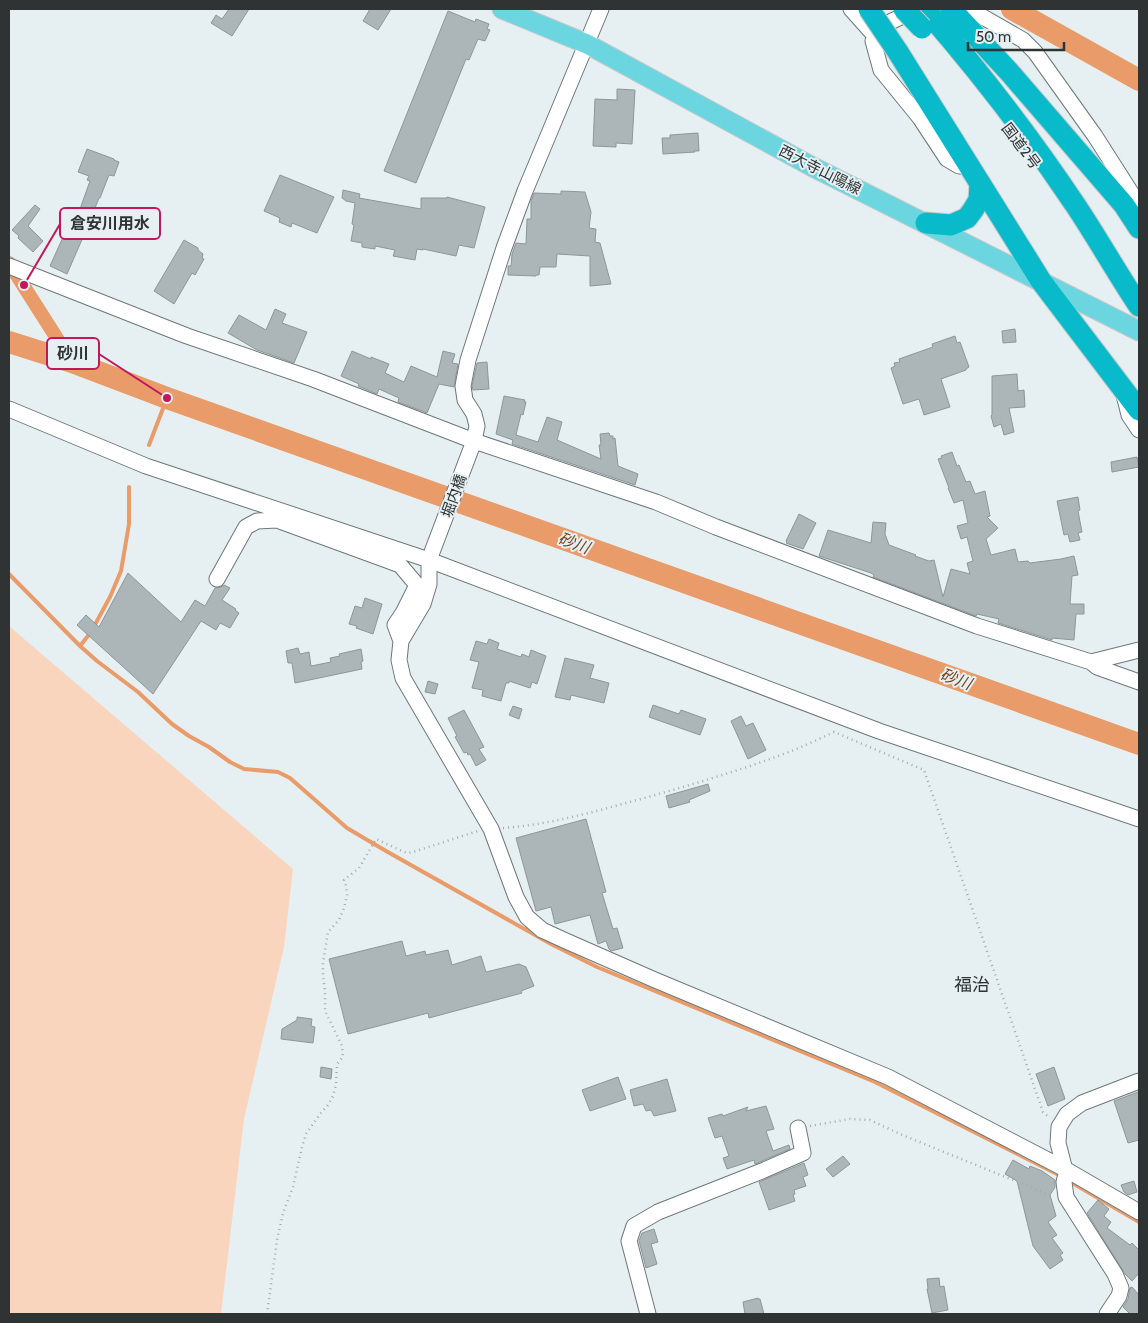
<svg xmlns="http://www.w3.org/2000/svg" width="1148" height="1323" font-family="Cabin,'Noto Sans JP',sans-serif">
<rect width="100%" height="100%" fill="#e6f0f2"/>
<!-- green -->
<path fill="#f9d5be" d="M9 626 293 869 284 947 244 1119 221 1314H9Z"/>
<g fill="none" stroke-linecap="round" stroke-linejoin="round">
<!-- stream -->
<path stroke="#e99c69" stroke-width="4" d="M149 445 167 398
M9 574 80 646 97 661 138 692 172 724 189 736 209 747 230 762 244 769 278 772 290 778 347 828 386 851 551 944 597 967 875 1082 1061 1176
M80 646 91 632 110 597 121 571 129 524V487
M1069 1181 1139 1222"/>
<!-- canal -->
<path stroke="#e99c69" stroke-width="14" d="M9 263 72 362"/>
<!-- river -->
<path stroke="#e99c69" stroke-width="22" d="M1012 9 1139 80
M9 342 72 362 167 398 1139 744"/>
</g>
<!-- building -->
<path fill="#acb5b7" stroke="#8e9798" d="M229 9H249L232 36 211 23 216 15 222 19Z
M370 9H391L378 30 363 21Z
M448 11 475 22 476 19 489 24 487 29 490 30 485 41 478 39 469 60 466 59 416 183 384 171Z
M617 89 635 90 632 144 616 143V147L593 146 595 99 617 100Z
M698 133 699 151H694L695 152 663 154 662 138H670V135Z
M87 149 114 159V160L119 162 114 176 109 175 100 198H99L95 208 92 207 82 234 84 235 67 274 50 266 73 215H76L79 209H80L90 181 87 180 89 176 78 172Z
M280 175 334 197 317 233 292 223 291 227 279 222 280 218 264 211Z
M343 190 360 194 359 198 421 209V198H447V197L485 207 474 248 459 245 456 256 423 249V250L417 249 415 260 393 256 395 250 375 246V249L362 247V243L351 241 354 225 352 224 355 203 346 201 342 198Z
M561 191 585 192 591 212 589 228 596 229 595 242 600 243 611 284 590 286V256L557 254 556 267H540L539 275H536V276L508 275V266H511L512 254 516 243 526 244 527 219H531V201L534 193 561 194Z
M35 205 40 209 28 226 43 241 33 252 18 238 19 236 12 230Z
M184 240 198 248V250L203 254 202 258 204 259 195 275 192 273 174 304 154 291Z
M275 309 286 314 282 323 307 332 294 363 257 350 228 333 239 315 266 330Z
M1015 329 1016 342 1003 343 1002 331Z
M955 336 957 343 960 342 969 367 966 369V370L941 379 950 407 924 415 919 399 903 404 891 368 895 366 894 363 900 362 899 359 933 347 932 344Z
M352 351 371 359V357L389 364 385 373 404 382 411 366 437 377 443 351 455 354 452 363 458 364 454 387 439 384 427 413 398 402 399 398 379 389 377 394 358 386 359 384 341 376Z
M487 362 489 389 473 390 472 386 477 363Z
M1017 374 1018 391 1024 390 1025 407 1009 408 1014 432 1004 435 1001 424 994 427 991 416 992 415V376Z
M504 396 525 400 524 402H526L523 415 521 414 516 435 538 442 547 417 562 422 557 440 601 459 599 445H601L600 434 609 433 610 436H613V439L615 438 618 466 638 474 635 485 512 444 513 440 496 434Z
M952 452 957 466 959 465 966 482 970 481 975 494 985 491 990 516 987 517 998 528 986 539 991 555 1015 549 1018 562 1028 561 1030 563 1061 559 1074 556 1078 575 1072 576 1070 604H1084V614H1076L1074 640 1052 638V640L998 623 999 619 977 614 976 616 873 577 874 575 871 573 819 556 828 530 871 543 873 522 886 523 885 534 889 545 916 555 915 556 929 561 934 560 943 597 951 569 970 574 967 563 973 561 967 537 961 539 957 526 968 523 963 500 954 503 948 488H949L938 459 942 458 941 456Z
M1137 457 1139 467 1112 472 1111 462Z
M1078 497 1080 510 1078 511 1082 532 1078 533 1080 540 1070 542 1068 534 1064 535 1057 501Z
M799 514 816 523 803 549 786 543 787 542 786 541Z
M128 573 181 622 195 600 205 606 215 588 221 587 224 585 230 588 222 600 236 609 235 610 239 613 230 628 220 623 216 630 201 621 153 694 77 625 86 615 99 627Z
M365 598 382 604 373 634 356 628 357 626 349 624 355 606 362 608Z
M489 639 499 643 497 649 521 657 522 654 529 657 531 650 546 656 537 684 532 682 530 688 509 681V683H506L501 701 482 696 483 690 472 688 479 662 470 660 476 641 487 644Z
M298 648 300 654 309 652 311 666 331 662 330 658 340 656 339 654 361 649 363 661 361 662 362 669 295 683 292 663H288L286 651Z
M565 658 594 665 590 678 609 683 604 703 571 695 570 700 555 697Z
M428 681 438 684 435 694 425 692Z
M653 705 679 714 681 710 706 719 700 735 649 717Z
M513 706 522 709 519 719 509 715Z
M464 710 484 747 479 749 486 760 476 766 470 754 468 755 467 752 464 753 455 737 457 736 448 718Z
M741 716 746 726 753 723 766 750 748 759 731 721Z
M708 784 710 791 689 800 690 802 669 808 666 796Z
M586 819 606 892 602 893 613 929 617 928 623 948 611 951 609 949 606 941 598 944 590 915 555 924 551 907 536 911 516 838Z
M402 941 406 956 425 951 426 955 448 950 452 965 481 956 486 972 519 964 526 967 534 986 521 991 522 993 429 1018 428 1013 348 1034 329 959Z
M297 1017 312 1019 311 1026 315 1027 313 1043 281 1039 282 1029 297 1020Z
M321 1067 332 1069 331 1079 320 1077Z
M1054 1067 1065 1099 1048 1106 1036 1074Z
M618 1077 626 1099 590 1111 582 1090Z
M667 1079 676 1111 654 1116 651 1110 646 1111 643 1104 634 1106 630 1090Z
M1138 1092 1139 1096V1140L1128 1143 1114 1101Z
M766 1106 774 1129 766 1131 773 1151 789 1145 790 1149 755 1164 754 1160 727 1169 723 1158 729 1156 722 1136 715 1138 708 1118 722 1114 723 1116 748 1107 746 1111Z
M843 1156 850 1164 833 1177 826 1169Z
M1013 1160 1029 1169 1030 1166 1042 1171 1055 1180V1187L1050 1195 1056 1216 1048 1222 1057 1235 1052 1238 1063 1253 1060 1255 1063 1260 1050 1269 1033 1246 1017 1181 1005 1174Z
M804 1163 808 1175 803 1177 806 1186 794 1190 795 1194 793 1195 795 1201 769 1210 759 1182Z
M1134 1181 1137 1192 1128 1195 1124 1192 1121 1185Z
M1098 1200 1109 1209 1104 1216 1111 1222 1107 1228 1130 1245 1132 1243 1139 1250V1273L1132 1281 1125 1274 1087 1213Z
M654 1229 658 1242 651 1244 657 1264 646 1268 639 1241 642 1233Z
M939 1278 940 1287 944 1286 948 1310 932 1313 927 1289H928L927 1279Z
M1132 1287 1139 1295V1314H1130L1123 1307 1128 1299 1130 1288Z
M758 1298V1299H760L764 1314H745L743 1302Z"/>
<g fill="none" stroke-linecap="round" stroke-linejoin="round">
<!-- minor casing -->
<g stroke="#6e7778" stroke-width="17">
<path id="minor" d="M601 9 525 191 504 248 468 360 463 386 465 400 474 414 477 426 474 441 429 560V584L423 604 401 641 399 660 403 678 491 829 516 897 527 917 542 930 566 941 655 980 888 1077 1065 1169 1139 1212
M851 9 876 37
M969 9 1023 40 1035 52 1095 136 1139 205
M915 10 886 24 873 41 881 70 920 118 947 159 959 166H969
M9 266 187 336 313 379 474 441 656 502 716 527 977 626 1091 662 1139 650
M1124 395 1129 415 1139 430
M9 409 146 466 429 560 879 731 1139 819
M217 579 246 527 257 521 277 520 400 565 417 585 403 613 395 625 401 641
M1091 662 1097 667 1139 682
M648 1314 629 1241 634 1226 658 1212 762 1171 803 1153 798 1128
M1107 1314 1119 1296 1121 1288 1115 1274 1066 1197 1064 1182 1066 1174 1058 1143 1059 1127 1067 1114 1082 1103 1139 1081"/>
</g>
<!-- major casing -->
<g stroke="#c9caca" stroke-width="21">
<path id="major" d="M502 9 587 44 811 166 1139 331"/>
</g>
<!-- highway casing -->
<g stroke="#c9caca" stroke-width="23">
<path id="highway" d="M925 9C979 71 1030 137 1076 206 1098 239 1117 273 1139 306
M951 9 1011 74 1124 205 1139 228
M898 52 1041 281 1139 410
M926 223 951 225 967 218 973 210 979 200 980 183"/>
</g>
<!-- path -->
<path stroke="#a4abad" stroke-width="2.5" stroke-dasharray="1 4" stroke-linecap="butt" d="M503 828C545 825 586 814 626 803 681 788 736 772 789 752 804 746 819 739 834 732L924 770 1043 1112 1050 1118
M810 1126 850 1119 870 1120 900 1134 1052 1196
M267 1314 277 1240 283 1213 293 1187 302 1147 306 1134 320 1114 328 1105 333 1096 336 1085 337 1064 343 1057 342 1046 325 1011V992L323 975V963L328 932 339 920 344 908 347 895 346 886 344 880 359 868 376 839 402 851 407 853 413 852 478 831"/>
<!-- minor -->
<use href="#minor" stroke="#fff" stroke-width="15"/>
<!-- major -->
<use href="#major" stroke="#6bd6e0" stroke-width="19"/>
<!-- highway -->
<use href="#highway" stroke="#09bacb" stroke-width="21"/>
<!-- highway-bridge casing -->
<g stroke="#c9caca" stroke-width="23" stroke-linecap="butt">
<path id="highway-bridge" d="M869 9 898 52
M904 9 922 28"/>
</g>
<!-- highway-bridge -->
<use href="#highway-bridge" stroke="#09bacb" stroke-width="21"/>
</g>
<g text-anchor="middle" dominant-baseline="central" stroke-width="4" stroke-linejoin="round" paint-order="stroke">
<!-- street labels -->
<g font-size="15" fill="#2f3333" stroke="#e6f0f2">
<text transform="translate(1021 146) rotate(53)">国道2号</text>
<text transform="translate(820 170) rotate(27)">西大寺山陽線</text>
<text transform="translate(454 496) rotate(-70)">堀内橋</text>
</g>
<!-- water labels -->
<g font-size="16" font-style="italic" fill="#76431e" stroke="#e6f0f2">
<text transform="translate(574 543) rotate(20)">砂川</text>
<text transform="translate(956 679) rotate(20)">砂川</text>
</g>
<!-- quarter labels -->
<g font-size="18" fill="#2f3333" stroke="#e6f0f2">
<text x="972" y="985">福治</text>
</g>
</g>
<!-- callouts -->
<path fill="none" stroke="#c2185b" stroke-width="2" d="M24 285L60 224M167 398L99 354"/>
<g fill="#c2185b" stroke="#e6f0f2" stroke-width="2">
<circle cx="24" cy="285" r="5"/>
<circle cx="167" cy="398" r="5"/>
</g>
<g fill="#e6f0f2" stroke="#c2185b" stroke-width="2">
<rect x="60" y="208" width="100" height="31" rx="5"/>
<rect x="47" y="338" width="52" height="31" rx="5"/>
</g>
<g font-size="16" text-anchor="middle" font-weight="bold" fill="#2f3333">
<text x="110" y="229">倉安川用水</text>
<text x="73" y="359">砂川</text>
</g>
<!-- border -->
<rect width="1148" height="1323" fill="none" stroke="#2f3333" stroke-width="20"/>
<!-- scale -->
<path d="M968 42v8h96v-8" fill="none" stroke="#2f3333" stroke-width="2.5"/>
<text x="976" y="42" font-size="15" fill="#2f3333" stroke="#e6f0f2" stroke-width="4" paint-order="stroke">50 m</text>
</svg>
